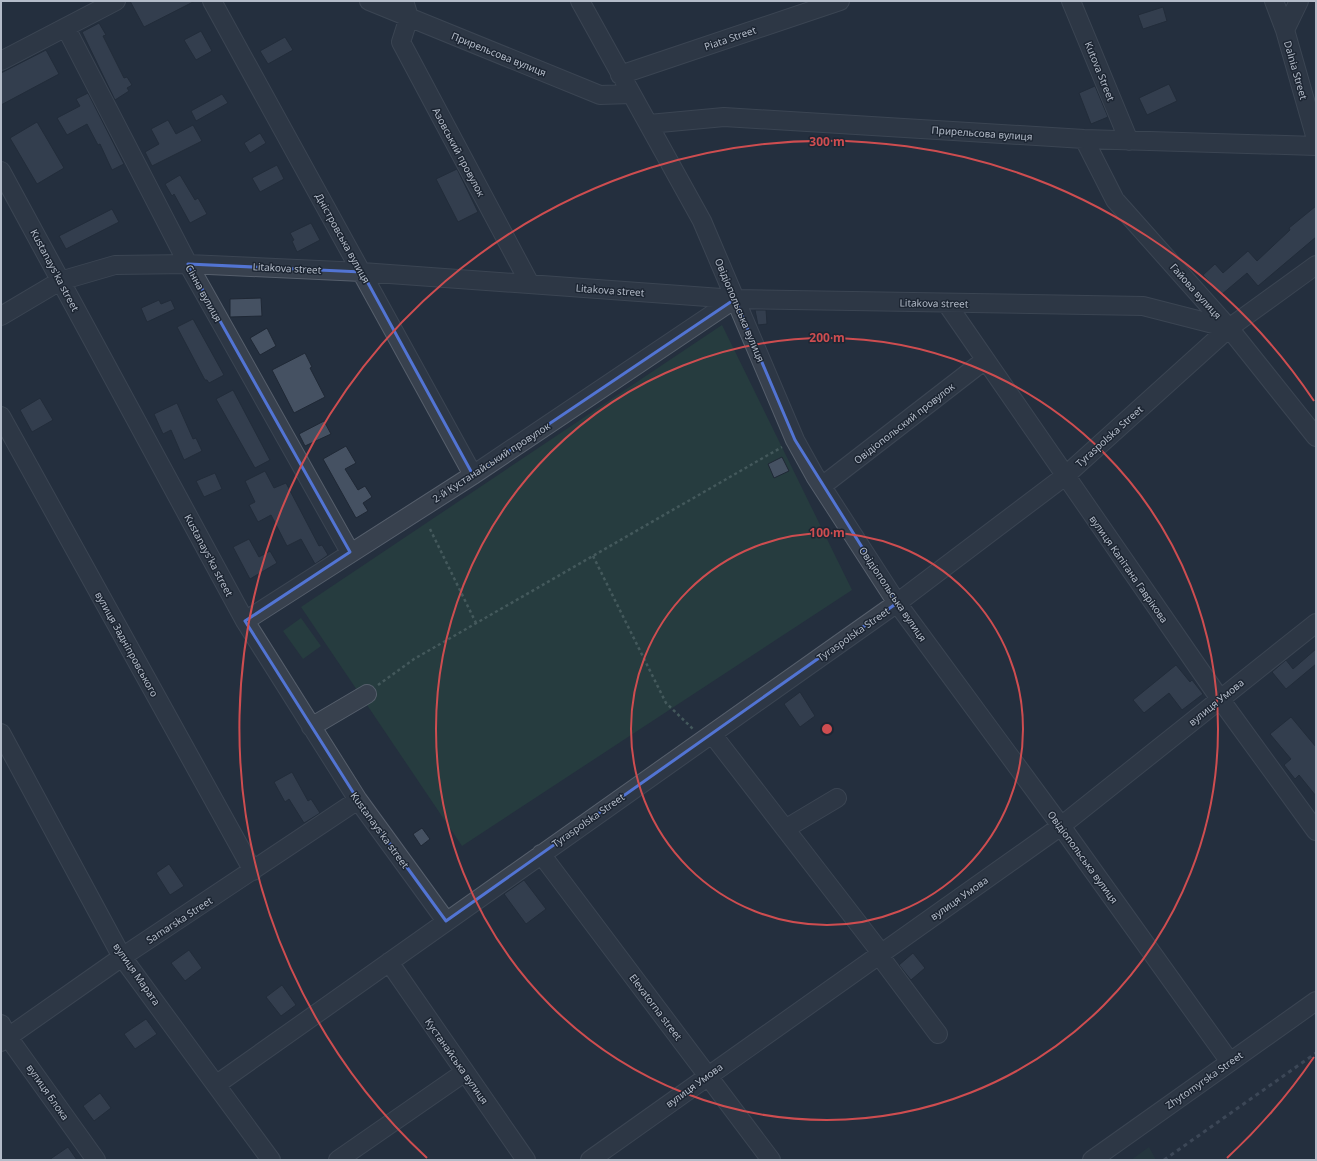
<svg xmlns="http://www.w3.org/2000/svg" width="1317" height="1161" font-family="'Noto Sans',sans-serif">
<rect width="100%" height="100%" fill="#242f3e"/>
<!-- green -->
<path fill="#263c3f" d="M722 325 852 590 462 846 301 607Z
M301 618 321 646 303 659 283 631Z
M1149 1147 1156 1160H1131Z"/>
<!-- building -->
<path fill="#455162" stroke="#1f2835" d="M130 1H195L144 27Z
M1163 7 1167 21 1143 29 1138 15Z
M99 23 106 35 103 36 124 78 127 77 132 85 127 88 129 91 115 100 82 32Z
M201 31 212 51 196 60 184 40Z
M285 37 293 50 268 64 260 51Z
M46 50 59 74 1 105V73Z
M1169 84 1177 101 1147 115 1139 98Z
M1095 86 1108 117 1091 124 1079 93Z
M88 93 124 164 112 170 100 144 98 145 87 124 67 135 57 118 80 106 76 99Z
M222 94 228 103 196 121 191 111Z
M168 120 176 134 193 125 202 141 152 166 145 152 159 144 151 129Z
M37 122 64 168 37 184 10 138Z
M260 133 266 143 250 153 244 143Z
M277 165 284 179 260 192 252 178Z
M457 169 478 212 458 222 436 179Z
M180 175 195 200 198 198 207 214 190 223 174 194 172 196 165 184Z
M1316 206V237L1258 286 1247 273 1221 295 1203 275 1215 264 1223 273 1248 251 1257 261 1290 230 1289 228Z
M112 209 119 222 66 249 59 236Z
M311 223 320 240 297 252 292 241 294 240 290 233Z
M261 298 262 316 230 317V299Z
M159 300 161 304 171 300 175 309 147 322 141 308Z
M755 310H766L767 324 758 325Z
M193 319 224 375 209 383 207 380H205L177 327Z
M267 328 276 346 260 355 250 338Z
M305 353 312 367 310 368 325 397 294 413 272 370Z
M233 390 270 460 255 468 216 399Z
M40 398 53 420 32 432 20 410Z
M177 403 193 439 196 438 202 451 184 460 171 430 163 434 154 414Z
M324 421 331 434 305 446 299 434Z
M346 446 356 463 345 469 358 490 365 486 372 497 363 503 368 511 356 518 323 459Z
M782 457 789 471 774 478 768 464Z
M265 471 274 488 286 483 319 546 322 545 328 555 315 564 301 539 287 546 271 515 258 522 249 505 255 502 245 481Z
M215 473 222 489 204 497 196 481Z
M249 539 259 557 270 551 277 563 250 579 233 547Z
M1316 649V664L1286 689 1272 672 1286 660 1293 669Z
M1176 665 1190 682 1192 680 1203 694 1182 710 1169 693 1144 713 1133 700Z
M800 692 815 716 800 727 784 704Z
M1291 717 1316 747V796L1299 775 1295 779 1284 765 1291 759 1270 734Z
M292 772 308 801 311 799 320 813 304 823 289 799 285 802 274 782Z
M422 828 430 839 421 846 413 834Z
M169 864 184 886 170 895 156 873Z
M524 880 546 909 526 924 504 894Z
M189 950 202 968 185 981 171 963Z
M913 953 925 968 911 980 899 965Z
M282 985 296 1005 281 1016 266 997Z
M146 1019 157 1034 135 1049 124 1034Z
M100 1093 111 1108 94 1121 83 1106Z
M68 1147 77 1160H49Z"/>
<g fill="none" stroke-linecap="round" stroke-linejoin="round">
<!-- minor casing -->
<g stroke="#565f6c" stroke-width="20">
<path id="minor" d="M212 1 473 475
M369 1 600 95 631 94
M404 1 409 17 401 42 530 284
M580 1 702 221 795 440 815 476 897 603 1061 826 1230 1062
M1071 1 1129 141
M1274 1 1285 30 1316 139
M66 28 188 264 350 552
M1285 30 1299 1
M1 61 116 1
M620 75 840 1
M649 124 724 117 1084 139 1316 146
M1084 139 1115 200 1229 328 1316 437
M1 171 245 621 358 800 446 921
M947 304 1220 699 1316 831
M1 316 60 281 115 265 188 264 362 272 735 299 1143 306 1229 328
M1 416 253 871
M822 486 985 360
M245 621 473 475 735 299
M311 727 367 694
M1 733 122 957 271 1160
M712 734 881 953
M785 829 837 798
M541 854 771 1160
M879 955 938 1034
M389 962 526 1160
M1 1024 8 1037 96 1160
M1 1042 122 957 358 800
M217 1084 897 603 1065 476 1229 328 1316 265
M338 1160 465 1072
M590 1160 1061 826 1316 623
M1092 1160 1316 1001"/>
</g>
<!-- path -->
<path stroke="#44595c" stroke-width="2.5" stroke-dasharray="3 3" stroke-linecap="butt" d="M430 529 476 623
M593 556 666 703 693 729
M378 685 414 659 782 447"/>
<!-- minor -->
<use href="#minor" stroke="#38414e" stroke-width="18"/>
<!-- rail -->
<path stroke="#5a6575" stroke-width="3" stroke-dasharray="4 4" stroke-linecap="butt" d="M1164 1160 1316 1053"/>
</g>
<!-- marked area -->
<path d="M0 0H1317V1161H0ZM188 264 362 272 473 475 735 299 795 440 897 603 446 921 358 800 245 621 350 552Z" fill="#242f3e" fill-opacity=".55" fill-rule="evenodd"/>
<path fill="none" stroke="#5274d3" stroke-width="3" stroke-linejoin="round" d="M188 264 362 272 473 475 735 299 795 440 897 603 446 921 358 800 245 621 350 552Z"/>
<!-- distance rings -->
<g fill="none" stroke="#ce4d50" stroke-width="2">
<circle cx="827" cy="729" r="196"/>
<circle cx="827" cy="729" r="391"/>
<path d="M1314 1057A587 587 0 0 1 1227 1158M427 1158A587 587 0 1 1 1314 401"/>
</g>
<g text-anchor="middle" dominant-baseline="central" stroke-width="3" stroke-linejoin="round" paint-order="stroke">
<!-- street labels -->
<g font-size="10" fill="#b4bcc9" stroke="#1d2633">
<text transform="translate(730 38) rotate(-19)">Piata Street</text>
<text transform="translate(499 54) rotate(22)">Прирельсова вулиця</text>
<text transform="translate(1296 70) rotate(74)">Dalnia Street</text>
<text transform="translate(1100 71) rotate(68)">Kutova Street</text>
<text transform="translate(982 133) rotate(4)">Прирельсова вулиця</text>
<text transform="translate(459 152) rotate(62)">Азовський провулок</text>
<text transform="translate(343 238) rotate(61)">Дністровська вулиця</text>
<text transform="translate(287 268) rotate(3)">Litakova street</text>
<text transform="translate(55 270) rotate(62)">Kustanays'ka street</text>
<text transform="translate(610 290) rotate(4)">Litakova street</text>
<text transform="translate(1196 291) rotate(48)">Гайова вулиця</text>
<text transform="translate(204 293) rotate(61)">Сінна вулиця</text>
<text transform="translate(934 303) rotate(1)">Litakova street</text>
<text transform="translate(740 310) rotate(67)">Овідіопольська вулиця</text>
<text transform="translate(904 423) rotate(-38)">Овідіопольский провулок</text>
<text transform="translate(1109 436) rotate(-42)">Tyraspolska Street</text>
<text transform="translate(491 462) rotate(-33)">2-й Кустанайський провулок</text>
<text transform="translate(209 555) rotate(62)">Kustanays'ka street</text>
<text transform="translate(1129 569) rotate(55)">вулиця Капітана Гаврікова</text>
<text transform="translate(893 594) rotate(56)">Овідіопольська вулиця</text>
<text transform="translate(853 634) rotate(-35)">Tyraspolska Street</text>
<text transform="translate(127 644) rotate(61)">вулиця Задніпровського</text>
<text transform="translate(1216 702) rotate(-39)">вулиця Умова</text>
<text transform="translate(588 820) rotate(-35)">Tyraspolska Street</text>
<text transform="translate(380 830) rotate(54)">Kustanays'ka street</text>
<text transform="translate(1083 857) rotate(54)">Овідіопольська вулиця</text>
<text transform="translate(959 898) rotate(-35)">вулиця Умова</text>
<text transform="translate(179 920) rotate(-33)">Samarska Street</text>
<text transform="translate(137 974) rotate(55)">вулиця Марата</text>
<text transform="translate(656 1007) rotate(53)">Elevatorna street</text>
<text transform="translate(457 1061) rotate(55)">Кустанайська вулиця</text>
<text transform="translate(1204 1080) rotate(-35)">Zhytomyrska Street</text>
<text transform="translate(694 1085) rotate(-36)">вулиця Умова</text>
<text transform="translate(48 1092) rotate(55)">вулиця Блока</text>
</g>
</g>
<circle cx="827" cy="729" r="6" fill="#ce4d50" stroke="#1d2633" stroke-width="2"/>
<g font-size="12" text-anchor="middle" font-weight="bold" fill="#ce4d50" stroke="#1d2633" stroke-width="3" stroke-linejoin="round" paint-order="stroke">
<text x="827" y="146">300 m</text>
<text x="827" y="342">200 m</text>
<text x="827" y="537">100 m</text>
</g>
<!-- border -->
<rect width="1317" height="1161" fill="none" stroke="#b4bcc9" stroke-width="4"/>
</svg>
